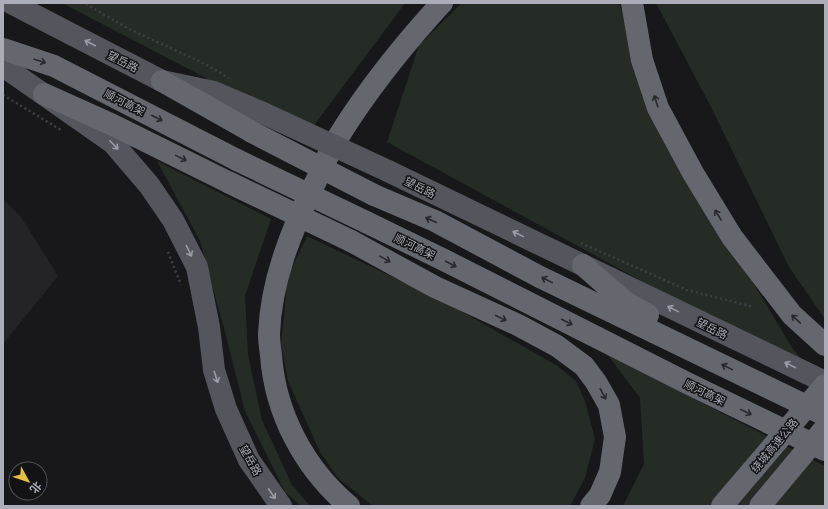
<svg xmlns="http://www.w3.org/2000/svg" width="828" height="509" font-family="'Noto Sans','Noto Sans SC',sans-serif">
<rect width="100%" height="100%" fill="#18181a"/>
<!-- built -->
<path fill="#242426" d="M3 199 21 217 58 276 3 344Z"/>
<!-- green -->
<path fill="#242c25" d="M62 3H405L309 132Z
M462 3H619L627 31 737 256 793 349 816 376 387 142 419 45Z
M656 3H825V319L789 267 710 105Z
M157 161 271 219 245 296 248 355 262 420 292 485 310 506H301L285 492 245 411 224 328 200 241Z
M307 236 443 301 556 365 576 381 585 401 595 439 585 478 570 506H373L338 478 320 452 288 381 281 344 288 276Z
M607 354 825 466V506H623L644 464 640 398Z"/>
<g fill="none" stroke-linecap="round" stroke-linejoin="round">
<!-- path -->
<path stroke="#3f4045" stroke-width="2.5" stroke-dasharray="2 3" stroke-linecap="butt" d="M86 4 129 29 205 64 229 78
M3 95 61 130
M581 243 687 290 754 307
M168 252 181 285"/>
<!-- primary -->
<path stroke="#55565d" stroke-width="22" d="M11 3 162 81 214 92 263 113
M3 66 113 143 149 185 173 220 197 267 209 327 214 370 226 409 249 460 281 506
M388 171 825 382"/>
<!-- highway -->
<path stroke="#65676f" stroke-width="22" d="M632 3 642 60 658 108 693 173 732 237 792 315 825 345
M3 49 54 66 237 160
M162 81 252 132
M44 94 113 125 230 183
M374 195 435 221 540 277 825 415
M366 222 446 261 689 384 825 450
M351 241 435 287 518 325 557 346 584 366 596 382 609 405 615 437 610 472 600 495 591 506
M583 265 624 301 648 315
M349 506C304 468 275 413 271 355 270 348 269 340 269 334 271 281 291 231 314 185 321 171 327 157 334 144 358 104 386 67 416 32 425 22 433 12 442 3"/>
<!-- primary-bridge -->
<path stroke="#55565d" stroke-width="22" d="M263 113 388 171"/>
<!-- highway-bridge -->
<path stroke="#65676f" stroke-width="22" d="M252 132 374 195
M237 160 366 222
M230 183 351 241
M722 506 825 385
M760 506 825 428"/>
</g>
<!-- one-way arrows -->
<defs><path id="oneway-shaft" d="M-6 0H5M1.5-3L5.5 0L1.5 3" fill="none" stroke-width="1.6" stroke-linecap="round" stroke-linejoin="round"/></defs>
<g stroke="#9a9ca6">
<use href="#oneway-shaft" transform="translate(90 43) rotate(-153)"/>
<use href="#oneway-shaft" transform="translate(114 145) rotate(45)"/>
<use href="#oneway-shaft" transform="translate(518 234) rotate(-154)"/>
<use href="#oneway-shaft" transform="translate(189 251) rotate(64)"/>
<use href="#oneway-shaft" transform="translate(673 309) rotate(-154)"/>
<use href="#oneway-shaft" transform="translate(790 365) rotate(-154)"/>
<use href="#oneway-shaft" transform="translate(216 377) rotate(72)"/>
<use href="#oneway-shaft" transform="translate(272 494) rotate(56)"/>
</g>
<g stroke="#28282c">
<use href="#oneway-shaft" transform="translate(40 61) rotate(18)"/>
<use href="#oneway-shaft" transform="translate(656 101) rotate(-108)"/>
<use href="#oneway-shaft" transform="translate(157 118) rotate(27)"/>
<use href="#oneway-shaft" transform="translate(181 158) rotate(26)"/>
<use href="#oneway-shaft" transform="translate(718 215) rotate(-122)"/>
<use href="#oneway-shaft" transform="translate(431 220) rotate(-156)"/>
<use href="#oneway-shaft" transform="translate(385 259) rotate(29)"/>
<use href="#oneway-shaft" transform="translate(451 264) rotate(27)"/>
<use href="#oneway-shaft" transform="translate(547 280) rotate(-154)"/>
<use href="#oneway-shaft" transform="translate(501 318) rotate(25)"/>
<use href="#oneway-shaft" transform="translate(796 319) rotate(-137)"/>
<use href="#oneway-shaft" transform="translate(567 322) rotate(27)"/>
<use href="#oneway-shaft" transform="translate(727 367) rotate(-154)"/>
<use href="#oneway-shaft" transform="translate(603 394) rotate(62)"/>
<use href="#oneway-shaft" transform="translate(746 412) rotate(26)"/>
</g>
<g text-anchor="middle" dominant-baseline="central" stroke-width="3" stroke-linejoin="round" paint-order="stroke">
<!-- street labels -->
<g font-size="11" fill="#abaeb8" stroke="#131315">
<text transform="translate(123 61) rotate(27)">望岳路</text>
<text transform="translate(125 102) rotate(27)">顺河高架</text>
<text transform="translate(420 187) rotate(26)">望岳路</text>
<text transform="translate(415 246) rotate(26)">顺河高架</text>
<text transform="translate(712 328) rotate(26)">望岳路</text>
<text transform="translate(705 392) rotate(26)">顺河高架</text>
<text transform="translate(774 445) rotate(-50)">绕城高速公路</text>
<text transform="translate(251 460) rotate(61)">望岳路</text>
</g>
</g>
<!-- border -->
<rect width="828" height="509" fill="none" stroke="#abaeb8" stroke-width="8"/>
<!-- north arrow -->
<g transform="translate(28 481) rotate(130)"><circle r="19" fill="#131315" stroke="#505156"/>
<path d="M0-3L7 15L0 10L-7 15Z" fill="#e5bf44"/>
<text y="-6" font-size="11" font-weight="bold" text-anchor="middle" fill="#abaeb8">北</text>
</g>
</svg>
